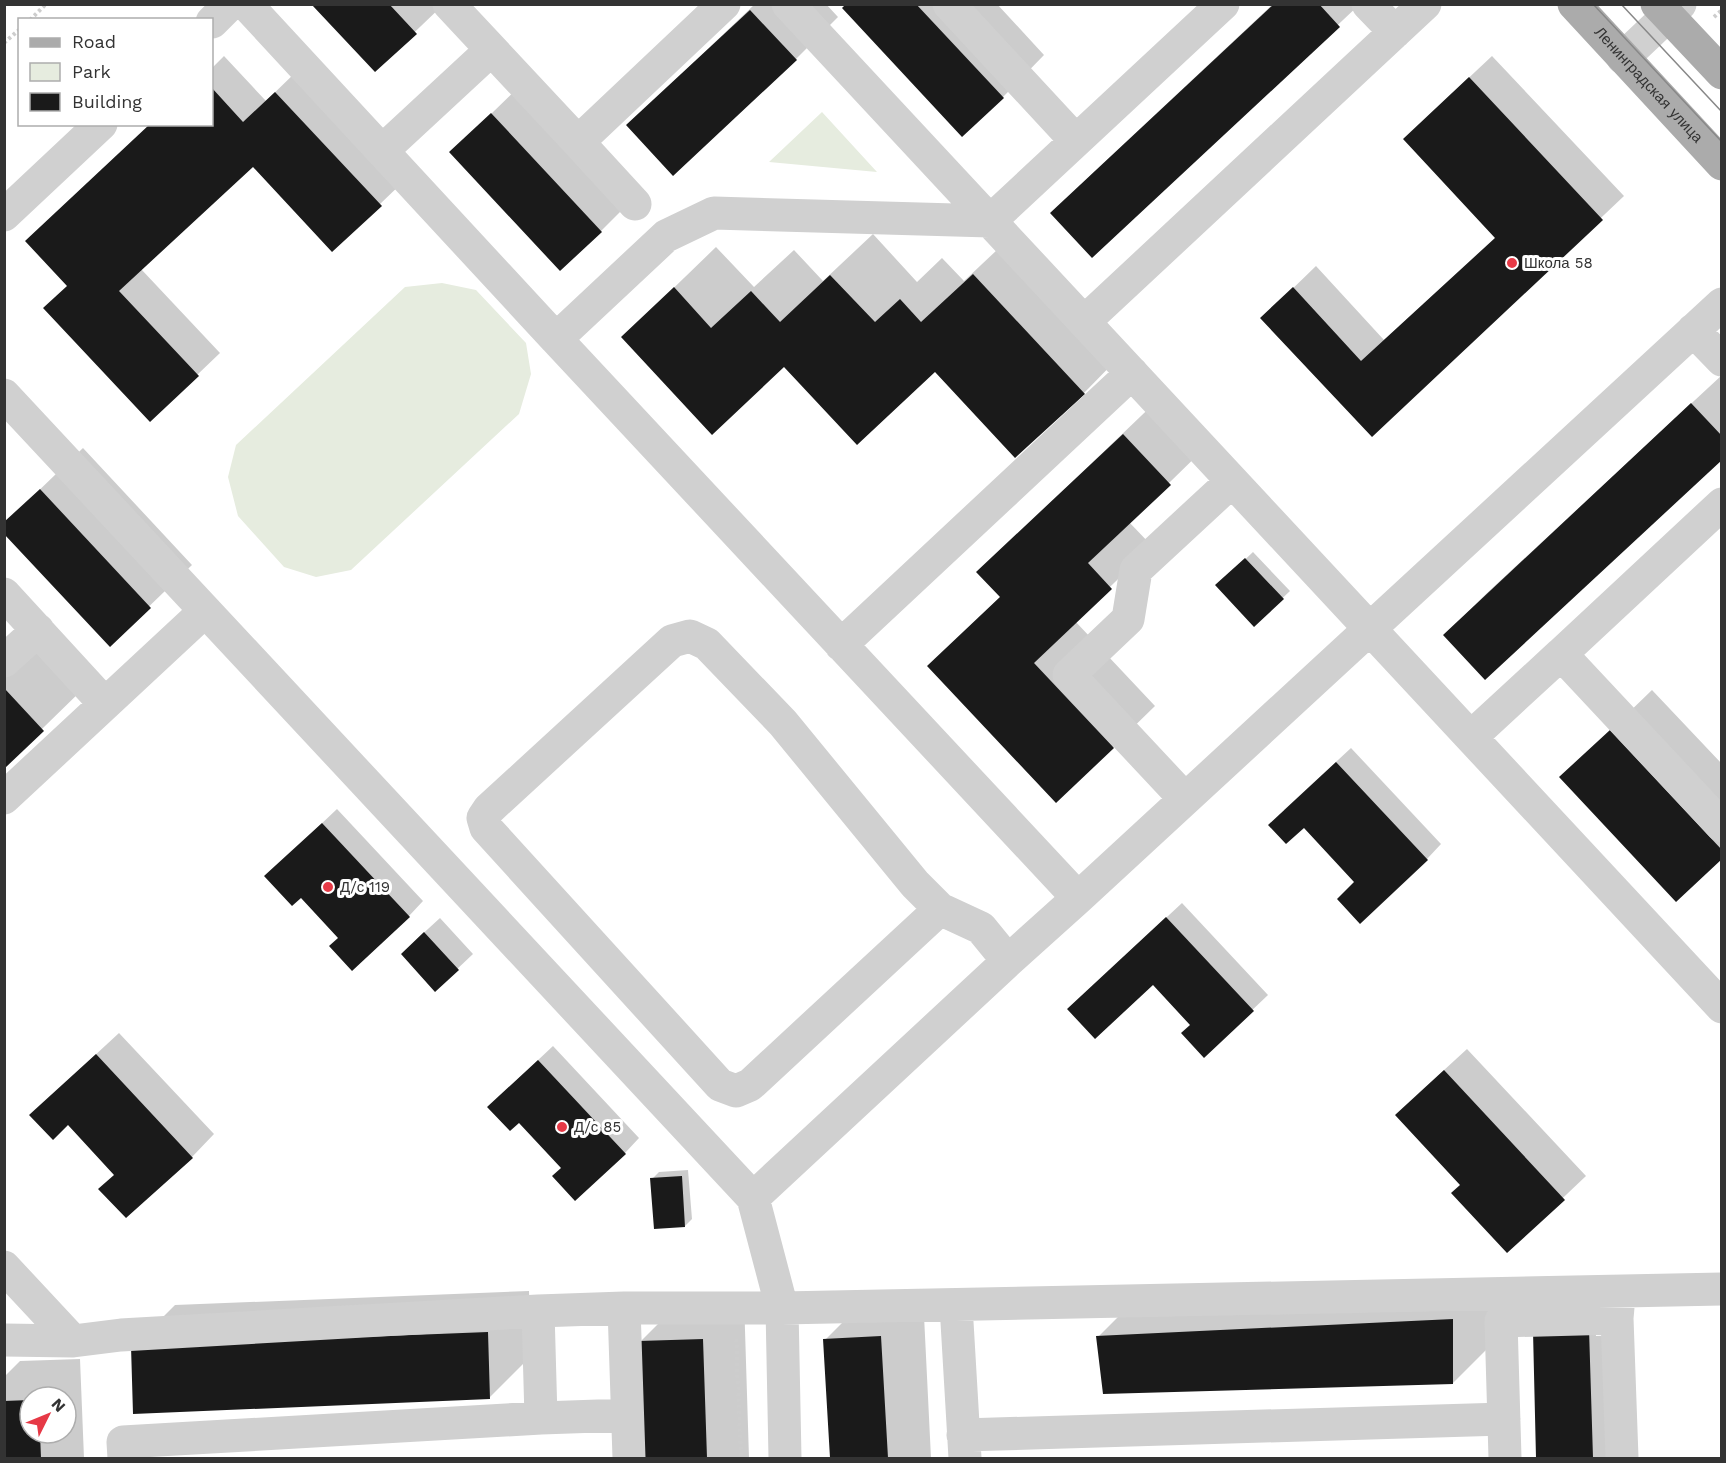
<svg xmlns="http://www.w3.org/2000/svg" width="1726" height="1463" font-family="'Work Sans',sans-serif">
<rect width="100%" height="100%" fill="#fff"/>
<!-- green -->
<path fill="#e6ecdf" d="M822 112 877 172 769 162Z
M442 283 476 290 526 343 531 374 519 414 351 570 316 577 284 567 238 516 228 477 236 445 405 287Z"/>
<!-- shadow -->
<path fill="#0003" fill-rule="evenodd" d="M314 4H444L375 70Z
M755 4H826L838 17 796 59 673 173 628 125Z
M848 4H997L1044 55 1003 97Z
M1273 4H1360L1092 256 1052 213 1094 172Z
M224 56 266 101 298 70 403 182 332 250 253 165 141 269 220 353 197 375 68 285 212 124V68Z
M1492 56 1624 196 1372 435 1285 296 1316 266 1384 340 1496 237 1427 117Z
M533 73 642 190 601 231 452 152Z
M1015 233 1125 351 1084 393 935 370 784 365 623 337 716 247 754 287 794 250 823 281 873 234 917 282 942 258 964 281Z
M1722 375V458L1445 635 1487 593Z
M1165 393 1211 442 1129 522 1152 546 1075 621 1155 706 1113 747 929 666 1001 596 978 572Z
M83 448 192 565 110 644 4 524Z
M1253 552 1290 591 1254 625 1218 585Z
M39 640 84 688 4 766V673Z
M1652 690 1722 764V857L1562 777Z
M1351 748 1441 844 1427 859 1356 882 1304 826 1284 810Z
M337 809 423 901 409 916 340 937 301 896 281 862Z
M1182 903 1268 995 1204 1056 1192 1024 1153 983 1084 994Z
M440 918 473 954 435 990 417 939Z
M119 1033 214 1134 192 1157 116 1174 69 1123 54 1093Z
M553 1046 639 1138 625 1153 563 1168 504 1092Z
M1467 1049 1586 1176 1507 1251 1462 1185 1419 1093Z
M688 1170 692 1219 685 1226 652 1179 659 1172Z
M1494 1278 1495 1341 1453 1383 1098 1337 1140 1295Z
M529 1291 531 1356 489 1398 133 1347 175 1305Z
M923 1295 931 1458H831L825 1340 867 1298Z
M744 1298 749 1458H644L640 1342 682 1300Z
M1595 1323 1596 1336 1619 1335 1623 1458H1538L1536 1366Z
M80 1359 84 1458H4V1377L20 1361ZM30 1397H66V1433H30Z"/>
<!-- building -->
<path fill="#1a1a1a" d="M846 4H916L1004 98 962 137 842 8Z
M1274 4H1319L1340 27 1092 258 1050 213Z
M312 5H390L417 34 375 72Z
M750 10 797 60 673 176 626 125Z
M1469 77 1603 220 1372 437 1260 318 1293 287 1361 361 1495 238 1403 139Z
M212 88 243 122 275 92 382 206 332 252 253 167 119 291 199 376 150 422 43 308 67 286 25 241 150 124H212Z
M491 113 602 232 560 271 449 152Z
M973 274 1085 394 1015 458 935 372 857 445 784 367 712 435 621 337 674 287 711 328 751 291 780 322 830 275 875 322 900 299 921 322Z
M1691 403 1722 436V460L1485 680 1443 635Z
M1123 434 1171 485 1088 563 1112 589 1034 663 1114 748 1056 803 927 666 1000 597 976 572Z
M40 489 151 608 110 647 4 534V522Z
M1245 558 1284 599 1254 627 1215 585Z
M5 689 44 731 5 768Z
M1610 730 1722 850V859L1676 902 1559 777Z
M1336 762 1428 860 1360 924 1337 899 1354 882 1304 828 1286 844 1268 825Z
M322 823 410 917 352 971 329 946 338 938 301 898 292 906 264 876Z
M1166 917 1254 1011 1204 1058 1181 1033 1190 1025 1153 985 1095 1039 1067 1009Z
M424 932 459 970 435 992 401 954Z
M96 1054 193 1158 126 1218 98 1189 114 1175 68 1125 53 1140 29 1115Z
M538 1060 626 1154 575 1201 552 1176 561 1168 519 1123 510 1131 487 1107Z
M1444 1070 1565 1200 1507 1253 1451 1193 1460 1185 1395 1115Z
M682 1176 685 1227 654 1229 650 1178Z
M1453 1319V1384L1103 1394 1096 1336Z
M1589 1329 1593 1458H1536L1533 1331Z
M488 1332 490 1399 133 1414 131 1346Z
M881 1336 888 1458H830L823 1339Z
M703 1339 707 1458H642L639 1341Z
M30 1400V1433H40L41 1458H4V1401Z"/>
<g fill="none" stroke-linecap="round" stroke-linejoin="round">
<!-- path -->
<path stroke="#cdcdcd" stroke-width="4" stroke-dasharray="3 3" stroke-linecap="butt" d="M1714 17 1722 10
M30 20 46 4
M4 43 20 29
M736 1339 741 1458"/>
<!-- minor -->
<path stroke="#d0d0d0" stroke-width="33" d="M246 4 556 339 666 236 714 213 990 221 1223 4
M449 4 578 142 724 4
M788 4 1722 1007
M949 4 1076 141
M1368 4 1395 32
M212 22 230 4
M1623 58 1680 4
M578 142 635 204
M382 151 491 50
M4 215 101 124
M1084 322 1425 4
M1693 330 1722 360
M556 339 1078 898
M4 395 753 1198 782 1308 785 1458
M1722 504 1561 654 1722 826
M4 594 105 704
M841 645 1132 373
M4 661 38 630
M1471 737 1561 654
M4 798 205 611
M1185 799 1069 675 1128 619 1136 570 1232 481
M940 909 750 1085 736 1091 720 1085 486 828 483 818 489 809 672 641 690 636 707 644 783 723 915 884 940 909 981 928 1008 961
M753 1198 1008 961 1078 898 1722 304
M4 1267 73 1341
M1619 1296 1617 1318 1622 1458
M956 1305 965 1458
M624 1308 629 1458
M538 1311 541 1418
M4 1340 73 1341 121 1335 538 1311 624 1308H782L1722 1289
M963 1435 1504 1419
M124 1458 123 1442 541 1418 627 1415
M1505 1458 1501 1321 1617 1318"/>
<!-- major -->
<g stroke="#ababab" stroke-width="33">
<path id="s1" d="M1574 4 1722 164"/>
<path d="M1657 4 1722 73"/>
</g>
<!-- tram -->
<path stroke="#888" stroke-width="1.5" d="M1593 4 1722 142
M1621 4 1722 112"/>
</g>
<!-- markers -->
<g fill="#e63946" stroke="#fff" stroke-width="2">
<circle cx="1512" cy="263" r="6"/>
<circle cx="328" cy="887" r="6"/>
<circle cx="562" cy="1127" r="6"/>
</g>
<g text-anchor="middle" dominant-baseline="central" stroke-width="6" stroke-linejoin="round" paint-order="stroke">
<!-- street labels -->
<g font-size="15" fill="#333" stroke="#fff">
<text stroke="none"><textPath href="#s1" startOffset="110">Ленинградская улица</textPath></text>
</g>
<!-- poi labels -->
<g font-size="15" fill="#333" stroke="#fff" text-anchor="start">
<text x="1524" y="263">Школа 58</text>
<text x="340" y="887">Д/с 119</text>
<text x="574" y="1127">Д/с 85</text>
</g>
</g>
<!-- border -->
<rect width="1726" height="1463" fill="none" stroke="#333333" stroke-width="12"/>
<!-- legend -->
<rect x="18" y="18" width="195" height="108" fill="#ffffff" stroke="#adadad" stroke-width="1.5"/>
<rect x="30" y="38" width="30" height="9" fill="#ababab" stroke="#adadad" stroke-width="1.5"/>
<text x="72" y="48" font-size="18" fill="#333333">Road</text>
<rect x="30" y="63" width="30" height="18" fill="#e6ecdf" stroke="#adadad" stroke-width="1.5"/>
<text x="72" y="78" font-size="18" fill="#333333">Park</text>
<rect x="30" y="93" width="30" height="18" fill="#1a1a1a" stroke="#adadad" stroke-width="1.5"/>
<text x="72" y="108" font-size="18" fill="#333333">Building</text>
<!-- north arrow -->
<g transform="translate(48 1415) rotate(47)"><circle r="28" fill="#ffffff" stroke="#adadad" stroke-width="1.5"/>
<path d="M0-4.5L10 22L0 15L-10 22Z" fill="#e63946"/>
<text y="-9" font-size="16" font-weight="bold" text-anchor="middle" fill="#333333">N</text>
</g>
</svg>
